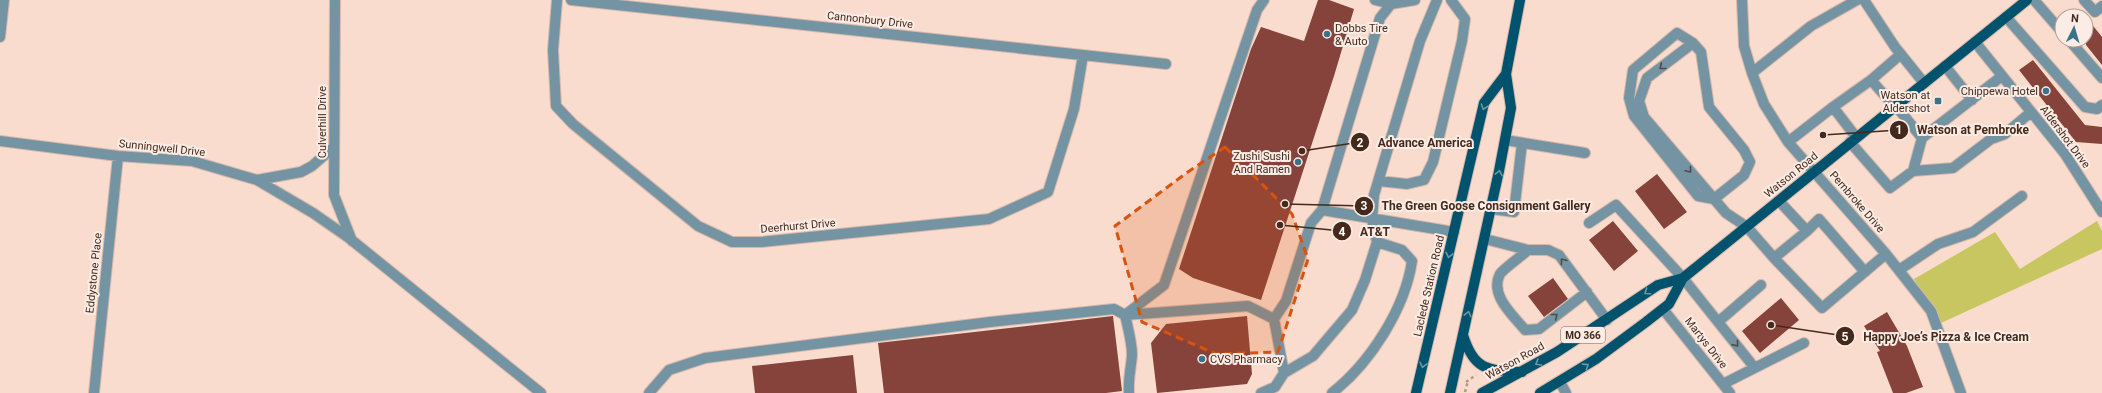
<svg xmlns="http://www.w3.org/2000/svg" width="2102" height="393" font-family="Roboto,sans-serif">
<rect width="100%" height="100%" fill="#f9dccd"/>
<!-- green -->
<path fill="#c7c661" d="M2097 221 2102 231V249L1941 323 1914 279 1995 232 2020 269Z"/>
<!-- building -->
<path fill="#86433b" d="M1318 0H1329L1354 9 1334 76 1261 300 1193 278 1179 269 1251 49 1261 27 1304 41Z
M2086 17 2102 37V65L2086 45Z
M2033 60 2085 125 2102 127V144L2076 142 2019 70Z
M1657 174 1687 212 1664 229 1635 191Z
M1613 221 1638 251 1614 271 1589 240Z
M1553 278 1568 299 1544 317 1528 296Z
M1781 298 1799 320 1760 353 1742 331Z
M1887 312 1907 346 1923 387 1906 393H1893L1877 352 1880 351 1864 326Z
M1113 316 1122 391 1106 393H884L878 343Z
M1247 316 1252 374 1247 384 1157 393 1151 343 1166 324Z
M853 355 857 393H755L752 366Z"/>
<g fill="none" stroke-linecap="round" stroke-linejoin="round">
<!-- minor casing -->
<g stroke="#d5b8aa" stroke-width="12">
<path id="minor" d="M335 0 334 195 352 241
M557 0 553 50 556 106 573 124 698 226 732 242H761L989 219 1048 192 1074 109 1083 55
M571 0 1166 64
M1375 0 1391 4
M1742 0 1744 46 1752 73 1764 104 1788 142 1886 254 1931 311 1961 393
M1864 0 1895 47 1924 83
M2034 0 2062 32
M2084 0 2095 12 2102 6
M2006 17 2085 107 2097 109 2102 105
M1677 33 1693 43 1701 52 1709 107 1744 150 1750 162 1744 175 1714 199 1698 196 1634 116 1629 98 1633 70Z
M0 37 4 0
M2069 40 2102 78
M1975 42 2065 154 2102 212
M1693 43 1647 78 1639 101 1644 117 1726 213 1747 227 1774 258 1822 308 1886 254
M1945 66 1972 100
M1752 73 1811 26 1857 0
M1896 106 1922 138 1913 171
M1895 107 1871 80 1901 54
M1856 137 1833 107 1871 80
M1922 138 2002 76
M1505 140 1585 153
M0 141 118 156 192 161 257 180 301 172 312 166 334 147
M1788 142 1833 107
M1850 142 1890 188 1913 171 1953 168 1991 139 2005 134 2031 112
M257 180 313 213 349 238 541 393
M1379 181 1407 184 1424 180 1433 162 1462 41 1465 19 1451 0
M1491 209 1514 212 1522 143
M1322 210 1380 18 1391 4 1415 0
M1589 223 1616 205 1683 278 1754 367
M1807 231 1819 219 1865 272
M1485 239 1528 250H1548L1559 255 1607 320
M1528 250C1522 256 1504 268 1500 274 1489 295 1513 315 1525 330L1539 329 1587 292
M1774 258 1807 231 1779 201
M1899 270 1938 244 1973 232 2022 196
M1663 309 1730 393
M1125 315 1164 285 1257 10 1264 0
M1125 315 1248 306 1274 319
M1718 322 1761 285
M1284 373 1313 356 1352 310 1365 280 1377 242
M1560 382 1566 393
M1723 384 1804 343
M94 393 118 156
M649 393 669 370 705 358 990 322 1114 309 1125 315C1128 328 1132 342 1132 355 1131 369 1128 378 1129 393
M1261 393 1275 387 1284 373 1274 319 1286 301 1311 223 1322 210 1454 232
M1332 393C1370 363 1405 309 1412 261L1402 250 1377 242 1372 220 1374 195 1420 41 1437 0"/>
</g>
<!-- major casing -->
<g stroke="#d5b8aa" stroke-width="12">
<path id="major" d="M1463 335C1474 371 1488 370 1522 372
M1416 393 1484 103 1506 74
M1450 393 1499 171 1511 108 1506 74 1520 0
M1482 393 1557 352 1658 285 1683 278
M1540 393 1596 359 1646 322 1669 304 1683 278 2027 0"/>
</g>
<!-- path -->
<path stroke="#b49889" stroke-width="2.5" stroke-dasharray="3 3" stroke-linecap="butt" d="M1466 382 1476 375
M1465 392 1468 381"/>
<!-- minor -->
<use href="#minor" stroke="#7494a3" stroke-width="10"/>
<!-- major -->
<use href="#major" stroke="#00526d" stroke-width="10"/>
</g>
<!-- one-way arrows -->
<defs><path id="oneway-chevron" d="M-2-3.5L2.5 0L-2 3.5" fill="none" stroke-width="1.6" stroke-linecap="round" stroke-linejoin="round"/></defs>
<g stroke="#534a44">
<use href="#oneway-chevron" transform="translate(1662 67) rotate(142)"/>
<use href="#oneway-chevron" transform="translate(1689 170) rotate(50)"/>
<use href="#oneway-chevron" transform="translate(1563 261) rotate(-127)"/>
<use href="#oneway-chevron" transform="translate(1555 316) rotate(-39)"/>
<use href="#oneway-chevron" transform="translate(1736 344) rotate(51)"/>
</g>
<g stroke="#7197a3">
<use href="#oneway-chevron" transform="translate(1484 107) rotate(109)"/>
<use href="#oneway-chevron" transform="translate(1499 173) rotate(-78)"/>
<use href="#oneway-chevron" transform="translate(1449 255) rotate(103)"/>
<use href="#oneway-chevron" transform="translate(1647 292) rotate(145)"/>
<use href="#oneway-chevron" transform="translate(1468 314) rotate(-77)"/>
<use href="#oneway-chevron" transform="translate(1538 363) rotate(150)"/>
<use href="#oneway-chevron" transform="translate(1423 365) rotate(103)"/>
<use href="#oneway-chevron" transform="translate(1586 366) rotate(-33)"/>
</g>
<!-- marked area -->
<path fill="#d8540e" fill-opacity="0.2" stroke="#d8540e" stroke-width="3" stroke-dasharray="8 5" stroke-linejoin="round" d="M1225 147 1292 214 1308 259 1278 352 1216 354 1142 322 1115 226 1185 174Z"/>
<!-- markers -->
<g fill="#39738b" stroke="#fbece5" stroke-width="1.5">
<circle cx="1327" cy="34" r="4"/>
<circle cx="2046" cy="91" r="4"/>
<rect x="1934" y="97" width="8" height="8" rx="2"/>
<circle cx="1298" cy="162" r="4"/>
<circle cx="1202" cy="359" r="4"/>
</g>
<g text-anchor="middle" dominant-baseline="central" stroke-width="4" stroke-linejoin="round" paint-order="stroke">
<!-- shield labels -->
<rect fill="#fbece5" stroke="#7c6458" stroke-width="1" x="1561" y="327" width="44" height="16" rx="3"/>
<g font-size="10" font-weight="bold" fill="#452a1c">
<text x="1583" y="335">MO 366</text>
</g>
<!-- street labels -->
<g font-size="11" fill="#452a1c" stroke="#fbece5">
<text transform="translate(870 20) rotate(6)">Cannonbury Drive</text>
<text transform="translate(322 122) rotate(-90)">Culverhill Drive</text>
<text transform="translate(2065 137) rotate(53)">Aldershot Drive</text>
<text transform="translate(162 148) rotate(6)">Sunningwell Drive</text>
<text transform="translate(1791 175) rotate(-39)">Watson Road</text>
<text transform="translate(1857 202) rotate(49)">Pembroke Drive</text>
<text transform="translate(798 226) rotate(-5)">Deerhurst Drive</text>
<text transform="translate(94 273) rotate(-84)">Eddystone Place</text>
<text transform="translate(1429 286) rotate(-77)">Laclede Station Road</text>
<text transform="translate(1706 343) rotate(52)">Martys Drive</text>
<text transform="translate(1515 361) rotate(-29)">Watson Road</text>
</g>
<!-- poi labels -->
<g font-size="11" fill="#452a1c" stroke="#fbece5" text-anchor="end">
<text x="1335" y="28" text-anchor="start">Dobbs Tire<tspan x="1335" dy="13">&amp; Auto</tspan></text>
<text x="2038" y="91">Chippewa Hotel</text>
<text x="1930" y="95">Watson at<tspan x="1930" dy="13">Aldershot</tspan></text>
<text x="1290" y="156">Zushi Sushi<tspan x="1290" dy="13">And Ramen</tspan></text>
<text x="1210" y="359" text-anchor="start">CVS Pharmacy</text>
</g>
</g>
<!-- callouts -->
<path fill="none" stroke="#452a1c" stroke-width="1.5" d="M1823 135L1899 130M1302 151L1360 142M1285 204L1364 206M1280 225L1342 231M1771 325L1845 336"/>
<g fill="#452a1c" stroke="#fbece5" stroke-width="1.5">
<circle cx="1823" cy="135" r="4"/>
<circle cx="1302" cy="151" r="4"/>
<circle cx="1285" cy="204" r="4"/>
<circle cx="1280" cy="225" r="4"/>
<circle cx="1771" cy="325" r="4"/>
<circle cx="1899" cy="130" r="10"/>
<circle cx="1360" cy="142" r="10"/>
<circle cx="1364" cy="206" r="10"/>
<circle cx="1342" cy="231" r="10"/>
<circle cx="1845" cy="336" r="10"/>
</g>
<g font-size="12" text-anchor="middle" font-weight="bold" fill="#fff">
<text x="1899" y="134">1</text>
<text x="1360" y="147">2</text>
<text x="1364" y="210">3</text>
<text x="1342" y="236">4</text>
<text x="1845" y="341">5</text>
</g>
<g font-size="12" text-anchor="middle" font-weight="bold" fill="#452a1c" stroke="#fbece5" stroke-width="4" stroke-linejoin="round" paint-order="stroke">
<text x="1973" y="134">Watson at Pembroke</text>
<text x="1425" y="147">Advance America</text>
<text x="1486" y="210">The Green Goose Consignment Gallery</text>
<text x="1375" y="236">AT&amp;T</text>
<text x="1946" y="341">Happy Joe’s Pizza &amp; Ice Cream</text>
</g>
<!-- north arrow -->
<g transform="translate(2074 28) rotate(5)"><circle r="19" fill="#fbece5" stroke="#b29e95"/>
<path d="M0-3L7 15L0 10L-7 15Z" fill="#39738b"/>
<text y="-6" font-size="11" font-weight="bold" text-anchor="middle" fill="#452a1c">N</text>
</g>
</svg>
